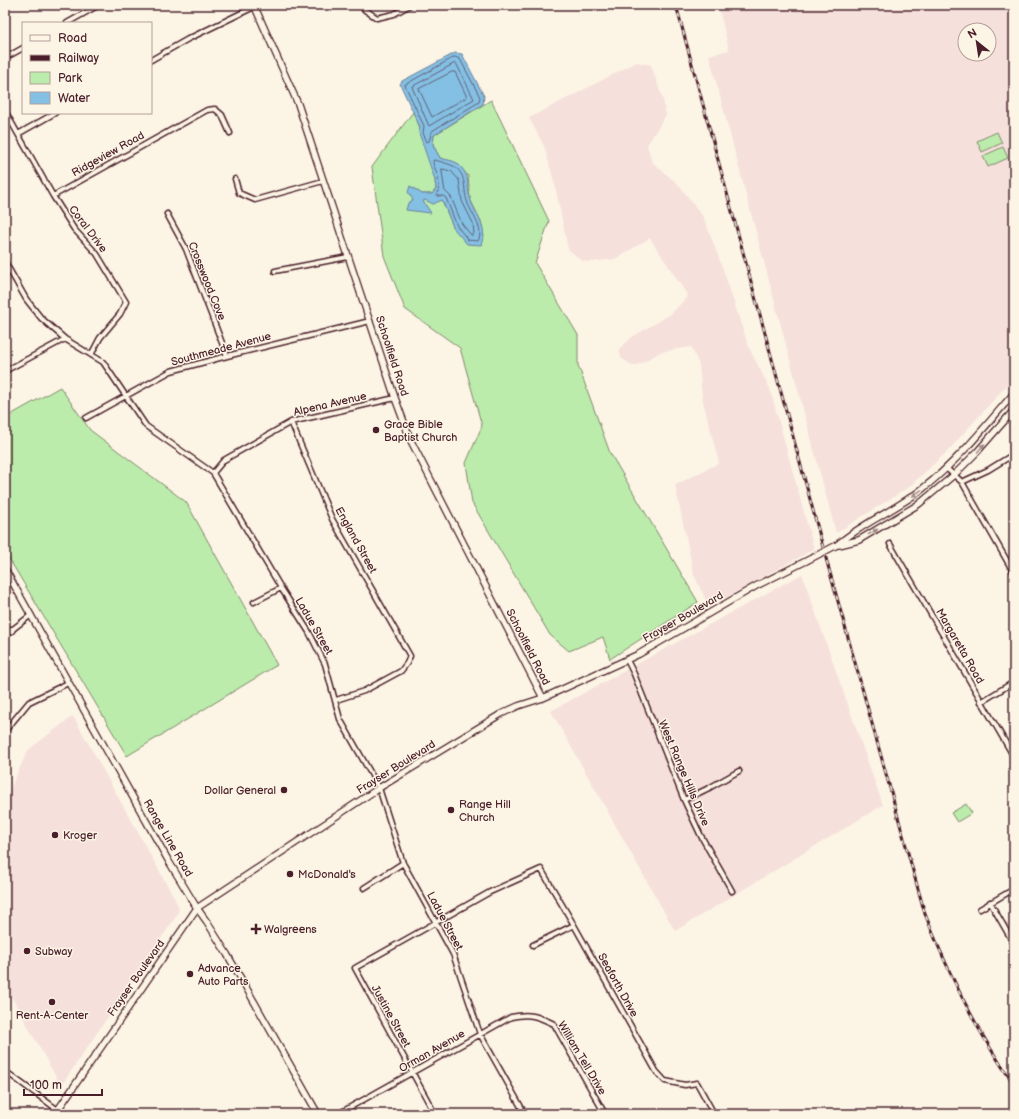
<svg xmlns="http://www.w3.org/2000/svg" width="1019" height="1119" font-family="'Balsamiq Sans',sans-serif">
<rect width="100%" height="100%" fill="#fcf5e5"/>
<filter id="ink" filterUnits="userSpaceOnUse"><feTurbulence type="fractalNoise" baseFrequency=".025" numOctaves="2"/><feDisplacementMap in="SourceGraphic" scale="8" xChannelSelector="R" yChannelSelector="G"/><feConvolveMatrix kernelMatrix="1 2 1 2 8 2 1 2 1" color-interpolation-filters="sRGB"/></filter>
<g filter="url(#ink)">
<!-- built -->
<path fill="#f5e0dc" fill-rule="evenodd" d="M718 5H1014V377L948 451 909 487 836 533 709 55 729 50ZM965 30H989V54H965Z
M637 62 651 65 663 99 666 115 647 145 652 162 679 185 704 218 724 272 749 348 770 389 814 549 709 607 694 575 675 485 719 463 702 397 699 365 691 347 660 352 642 363 633 366 621 358 619 349 632 337 671 314 688 296 650 238 615 259 591 262 582 261 568 249 554 181 544 146 529 118Z
M802 574 883 805 675 931 551 711Z
M73 716 174 897 179 908 177 915 61 1086 5 985V800L28 750Z"/>
<!-- green -->
<path fill="#bbecac" stroke="#82866c" d="M491 100 549 221 535 263 578 335V365L610 453 698 602 610 659 603 637 569 651 550 635 472 503 466 463 482 426 460 348 405 309 384 256 372 167 413 112C423 133 434 166 436 189L432 194H422L410 186 430 213 423 202 425 200H442L454 229 484 237 481 221 470 199 468 176 457 163 440 158 433 145 434 135Z
M997 132 1002 143 982 152 977 141Z
M1003 147 1008 158 988 167 983 156Z
M60 387 90 430 186 502 277 665 127 756 5 552V418Z
M966 804 972 813 957 822 951 813Z"/>
<!-- water -->
<path fill="#84c0e4" stroke="#6d809a" d="M455 53 462 54 484 96 483 104 434 135 433 145 440 158C445 160 454 160 458 164 471 176 466 183 470 198 475 216 489 225 481 245L467 244 454 229 442 200 433 204 425 200 423 201 431 213 406 210 408 203 413 200 408 192 410 186 422 194H432L436 189 435 180 419 133 420 127 400 84 402 81Z"/>
<g fill="none" stroke-linecap="round" stroke-linejoin="round">
<!-- shore -->
<path stroke="#615f75" stroke-width="1" d="M455 57 460 59 480 97 479 102 432 131 429 141 427 142 423 133 424 126 405 85Z
M456 63 474 99 429 126 412 87Z
M452 72H455L467 97 432 117 419 89Z
M434 160C439 161 450 164 455 167 467 176 463 188 467 201 470 212 485 229 478 241L468 240 457 226 446 198 443 196H437C441 181 438 177 433 163Z
M442 169 451 171 459 180 462 201 473 223 474 234 473 235H471L462 224 451 197 445 191Z"/>
<!-- street casing -->
<g stroke="#4a1f2b" stroke-width="7">
<path id="street" d="M361 5 365 10 377 18 394 14 410 5
M67 23 99 5
M5 58 23 48
M151 60 188 39 258 5
M5 111 53 196 74 229 97 254 126 302 120 314 100 338 91 355
M18 134 55 113
M235 179 239 193 255 200 323 181
M53 196 207 110 215 109 222 115 230 133
M167 214 186 249 227 356
M5 262 26 299 41 318 65 339 103 362 146 426 213 473 281 588 309 632 325 664 340 719 379 788 403 863 453 954 480 1034 525 1114
M275 271 348 257
M5 371 65 339
M86 418 171 371 227 356 370 321
M291 422 332 519 410 656 407 663 401 671 364 691 336 700
M946 468 962 482 1014 573
M213 473 224 460 291 422 395 398
M962 482 988 470 1014 454
M890 544 1014 757
M254 602 281 588
M5 632 10 629H13
M5 635 12 631 13 629 31 615
M627 660 634 674 684 800 701 836 732 891
M5 664 6 666 5 671
M981 702 1014 682
M5 731 29 702 68 683
M684 800 709 788 739 771
M364 888 403 863
M990 902 1014 944
M980 909 1014 889
M533 945 574 925
M5 1071 58 1110 60 1114
M338 1114 511 1017C530 1013 537 1016 554 1024L605 1114
M435 1114 355 968 490 892 541 869 574 925 656 1071 665 1081 685 1085 697 1083 714 1114"/>
</g>
<!-- secondary casing -->
<g stroke="#4a1f2b" stroke-width="8">
<path id="secondary" d="M254 5 298 104 395 398 411 441 543 698
M837 545C862 523 894 511 921 490 956 463 985 427 1014 393
M839 545 859 540 919 504 954 475 977 452 1014 410
M5 569 168 860 197 908 207 922 227 954 318 1114
M55 1114 197 908 379 788 501 714 518 706 543 698 639 654 756 586 806 561"/>
</g>
<!-- street -->
<use href="#street" stroke="#fcf5e5" stroke-width="4"/>
<!-- secondary -->
<use href="#secondary" stroke="#fcf5e5" stroke-width="5.5"/>
<!-- rail casing -->
<g stroke="#4a1f2b" stroke-width="3">
<path id="rail" d="M676 5 827 562 925 914C949 975 976 1031 1014 1084"/>
</g>
<!-- rail -->
<use href="#rail" stroke="#fcf5e5" stroke-width="1.5" stroke-dasharray="4.5" stroke-linecap="butt"/>
<!-- secondary-bridge casing -->
<g stroke="#4a1f2b" stroke-width="8" stroke-linecap="butt">
<path id="secondary-bridge" d="M806 561 837 545"/>
</g>
<!-- secondary-bridge -->
<use href="#secondary-bridge" stroke="#fcf5e5" stroke-width="5.5"/>
</g>
<!-- one-way arrows -->
<defs><path id="oneway-solid" d="M-6-.8H1V-3.2L6.5 0L1 3.2V.8H-6Z"/></defs>
<g fill="#a38a88">
<use href="#oneway-solid" transform="translate(981 448) rotate(-49)"/>
<use href="#oneway-solid" transform="translate(917 493) rotate(145)"/>
<use href="#oneway-solid" transform="translate(873 532) rotate(-29)"/>
</g>
</g>
<!-- markers -->
<g fill="#4a1f2b" stroke="#fcf5e5" stroke-width="1.5">
<circle cx="376" cy="430" r="4"/>
<circle cx="284" cy="790" r="4"/>
<circle cx="451" cy="810" r="4"/>
<circle cx="55" cy="835" r="4"/>
<circle cx="290" cy="874" r="4"/>
<path d="M254 923h4v4h4v4h-4v4h-4v-4h-4v-4h4z"/>
<circle cx="27" cy="951" r="4"/>
<circle cx="190" cy="974" r="4"/>
<circle cx="52" cy="1002" r="4"/>
</g>
<g text-anchor="middle" dominant-baseline="central" stroke-width="3" stroke-linejoin="round" paint-order="stroke">
<!-- street labels -->
<g font-size="11" fill="#4a1f2b" stroke="#fcf5e5">
<text transform="translate(108 154) rotate(-29)">Ridgeview Road</text>
<text transform="translate(88 229) rotate(53)">Coral Drive</text>
<text transform="translate(207 281) rotate(68)">Crosswood Cove</text>
<text transform="translate(221 349) rotate(-15)">Southmeade Avenue</text>
<text transform="translate(392 356) rotate(72)">Schoolfield Road</text>
<text transform="translate(330 404) rotate(-13)">Alpena Avenue</text>
<text transform="translate(356 540) rotate(61)">England Street</text>
<text transform="translate(683 617) rotate(-30)">Frayser Boulevard</text>
<text transform="translate(314 626) rotate(60)">Ladue Street</text>
<text transform="translate(960 646) rotate(60)">Margaretta Road</text>
<text transform="translate(528 647) rotate(63)">Schoolfield Road</text>
<text transform="translate(396 767) rotate(-32)">Frayser Boulevard</text>
<text transform="translate(684 773) rotate(67)">West Range Hills Drive</text>
<text transform="translate(168 838) rotate(60)">Range Line Road</text>
<text transform="translate(445 921) rotate(62)">Ladue Street</text>
<text transform="translate(136 978) rotate(-55)">Frayser Boulevard</text>
<text transform="translate(618 985) rotate(61)">Seaforth Drive</text>
<text transform="translate(391 1016) rotate(61)">Justine Street</text>
<text transform="translate(432 1051) rotate(-30)">Orman Avenue</text>
<text transform="translate(582 1058) rotate(59)">William Tell Drive</text>
</g>
<!-- poi labels -->
<g font-size="11" fill="#4a1f2b" stroke="#fcf5e5" text-anchor="start">
<text x="384" y="424">Grace Bible<tspan x="384" dy="13">Baptist Church</tspan></text>
<text x="276" y="790" text-anchor="end">Dollar General</text>
<text x="459" y="804">Range Hill<tspan x="459" dy="13">Church</tspan></text>
<text x="63" y="835">Kroger</text>
<text x="298" y="874">McDonald's</text>
<text x="264" y="929">Walgreens</text>
<text x="35" y="951">Subway</text>
<text x="198" y="968">Advance<tspan x="198" dy="13">Auto Parts</tspan></text>
<text x="52" y="1015" text-anchor="middle">Rent-A-Center</text>
</g>
</g>
<!-- margin -->
<rect width="1019" height="1119" fill="none" stroke="#fcf5e5" stroke-width="20"/>
<rect x="10" y="10" width="999" height="1099" fill="none" stroke="#4a1f2b" stroke-width="1.5" filter="url(#ink)"/>
<!-- legend -->
<rect x="22" y="22" width="130" height="92" fill="#fcf5e5" stroke="#b59f9b"/>
<rect x="30" y="35" width="20" height="6" fill="#fcf5e5" stroke="#b59f9b"/>
<text x="58" y="42" font-size="12" fill="#4a1f2b">Road</text>
<rect x="30" y="55" width="20" height="6" fill="#4a1f2b" stroke="#b59f9b"/>
<text x="58" y="62" font-size="12" fill="#4a1f2b">Railway</text>
<rect x="30" y="72" width="20" height="12" fill="#bbecac" stroke="#b59f9b"/>
<text x="58" y="82" font-size="12" fill="#4a1f2b">Park</text>
<rect x="30" y="92" width="20" height="12" fill="#84c0e4" stroke="#b59f9b"/>
<text x="58" y="102" font-size="12" fill="#4a1f2b">Water</text>
<!-- north arrow -->
<g transform="translate(977 42) rotate(330)"><circle r="19" fill="#fcf5e5" stroke="#b59f9b"/>
<path d="M0-3L7 15L0 10L-7 15Z" fill="#4a1f2b"/>
<text y="-6" font-size="11" font-weight="bold" text-anchor="middle" fill="#4a1f2b">N</text>
</g>
<!-- scale -->
<path d="M24 1089v6h78v-6" fill="none" stroke="#4a1f2b" stroke-width="2"/>
<text x="30" y="1089" font-size="12" fill="#4a1f2b" stroke="#fcf5e5" stroke-width="3" paint-order="stroke">100 m</text>
</svg>
